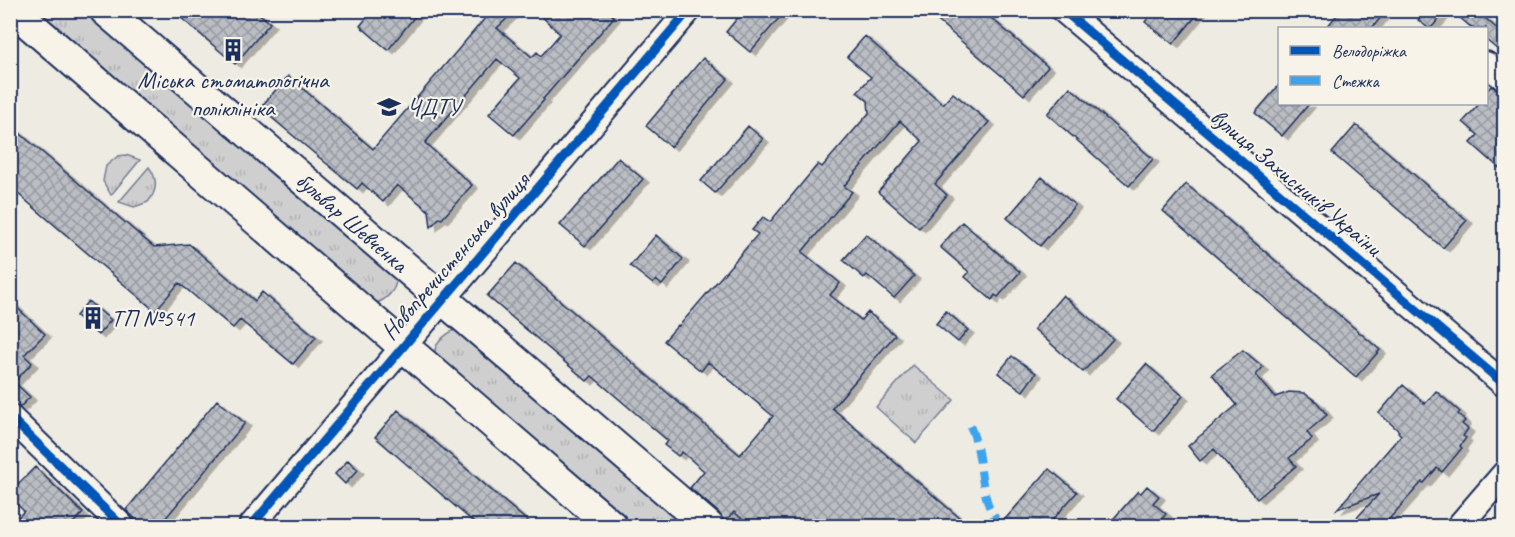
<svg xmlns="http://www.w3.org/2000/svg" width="1515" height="537" font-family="Caveat,sans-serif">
<defs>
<pattern id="grass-tufts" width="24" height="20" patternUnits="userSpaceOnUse" patternTransform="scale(1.5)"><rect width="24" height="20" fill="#cfcfcf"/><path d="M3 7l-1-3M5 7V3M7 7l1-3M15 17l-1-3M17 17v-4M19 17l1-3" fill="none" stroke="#b1b2b4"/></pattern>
<pattern id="building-cross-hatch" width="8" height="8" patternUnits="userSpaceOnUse" patternTransform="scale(1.5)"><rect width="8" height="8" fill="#babdc2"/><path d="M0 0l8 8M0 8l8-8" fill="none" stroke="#969aa1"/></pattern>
<filter id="shadow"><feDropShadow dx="6" dy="3.5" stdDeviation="0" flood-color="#0004"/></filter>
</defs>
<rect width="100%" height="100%" fill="#eeebe2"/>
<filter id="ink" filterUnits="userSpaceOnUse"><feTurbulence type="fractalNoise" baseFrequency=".0167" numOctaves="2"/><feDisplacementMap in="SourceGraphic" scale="12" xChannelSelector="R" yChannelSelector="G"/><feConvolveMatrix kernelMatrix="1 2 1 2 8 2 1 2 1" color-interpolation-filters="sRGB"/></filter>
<g filter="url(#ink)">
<!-- grass -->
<path fill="url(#grass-tufts)" stroke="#757f96" stroke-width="1.5" d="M29 11H87L391 271 396 281C395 291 386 300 376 303Z
M126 155 140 160 111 195 103 181 106 166 118 156Z
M149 167C158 179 158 190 148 202L134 207 119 202Z
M455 330 460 331 690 526H628L439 364C439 363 435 355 435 354 433 344 447 333 455 330Z
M913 365 954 400 916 443 876 407Z"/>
<!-- building -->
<path fill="url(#building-cross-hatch)" stroke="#1b2f5e" stroke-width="1.5" filter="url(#shadow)" d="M172 10H255L270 23 235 64Z
M373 10H420L388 50 360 26Z
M492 10H516L497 28 532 57 537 52 541 56 560 34 535 10H607L614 17 543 99 544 100 514 135 489 114 520 78 497 59 425 143 472 185 442 219 439 218 431 227 429 211 397 185 383 202 362 183 357 189 260 108 288 76 373 149Z
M744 10H786L750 52 726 32Z
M925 10H982L1048 67 1024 95Z
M1155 10H1201L1173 44 1145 22Z
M1341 10H1387L1372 28H1326Z
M1426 10H1447L1431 28H1428L1418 20Z
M1451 10H1476L1504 35V55L1486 40V28H1472Z
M865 36 943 104 953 93 989 122 935 184 947 195 919 228 878 192 922 141 900 121 844 186 852 192 802 252 840 283 830 295 861 320 868 312 895 335 832 408 969 526H751L734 512 724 522 719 513 690 488 704 471 682 452 678 456 664 445 668 441 592 376 587 381 487 296 516 263 740 455 773 416 708 362 701 371 664 341 678 325 679 326 758 234 752 230 763 217 770 222 818 164 822 167 869 113 868 101 857 92 871 77 847 57Z
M703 58 728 79 671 147 646 126Z
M1280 84V104H1309L1282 136 1255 113Z
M1491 86 1504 92V172L1471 143 1478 135 1463 122 1479 104H1486V92Z
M1070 87 1153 159 1129 186 1047 114Z
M10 125 154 247 189 244 255 301 262 292 316 337 293 364 240 320 233 328 179 283 155 311 10 187Z
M1356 125 1467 220 1443 248 1332 153Z
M748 126 763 139 715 193 701 181Z
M618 158 643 179 585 246 560 225Z
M1042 177 1075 205 1040 246 1007 218Z
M1186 184 1380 350 1356 377 1163 211Z
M962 222 1020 272 998 297 995 295 992 300 965 277 969 272 940 247Z
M866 234 914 276 894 298 867 275 864 278 843 260Z
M656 235 683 259 662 285 656 280 653 284 630 266Z
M1063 295 1113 339 1083 372 1034 329Z
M10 301 45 334 24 355 32 363 14 382 30 397 20 407 10 403Z
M88 301 111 320 98 335 76 316Z
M946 311 968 330 958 342 936 324Z
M1243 350 1263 367 1256 375 1275 397 1289 392 1304 393 1317 402 1327 415 1307 432 1312 439 1289 458 1296 466 1257 499 1214 449 1200 461 1188 446 1237 405 1212 374Z
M1012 356 1036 373 1023 391 998 373Z
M1146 364 1183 396 1153 431 1116 399Z
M1403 385 1425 404 1436 391 1460 412 1458 414 1465 421 1462 424 1468 429 1463 436 1466 438 1460 446 1462 448 1442 472 1437 468 1424 483 1422 482 1383 526H1349L1379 494 1337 509 1401 435 1398 432 1399 431 1379 413Z
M217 400 245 423 159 526H143L126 510Z
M398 410 533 526H478L375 437Z
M348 460 358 470 345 484 335 474Z
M35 467 83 513 70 526H10L24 511 10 498V476L18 484Z
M1049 469 1077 492 1047 526H999Z
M1147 486 1159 496 1153 503 1166 514 1155 526H1107L1138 491 1141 493Z"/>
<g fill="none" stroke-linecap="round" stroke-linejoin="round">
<!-- minor casing -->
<g stroke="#1b2f5e" stroke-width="28">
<path id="minor" d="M1063 10 1504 384
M1486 64 1504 78
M10 417 122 526
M251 526 689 10
M1459 526 1504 474"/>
</g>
<!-- major casing -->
<g stroke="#1b2f5e" stroke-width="34">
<path id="major" d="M13 10 612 526
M105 10 708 526"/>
</g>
<!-- minor -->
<use href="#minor" stroke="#f7f3e8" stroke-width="24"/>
<!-- major -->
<use href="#major" stroke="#f7f3e8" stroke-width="30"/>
<!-- quiet -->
<path stroke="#3da3ed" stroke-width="8" stroke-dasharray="15 8" stroke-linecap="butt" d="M970 426C984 454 978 495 996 519"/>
<!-- cycleway casing -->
<g stroke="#f7f3e8" stroke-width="13">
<path id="cycleway" d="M1063 10 1504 384
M10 417 122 526
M251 526 689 10"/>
</g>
<!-- cycleway -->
<use href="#cycleway" stroke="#0057b8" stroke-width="9"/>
</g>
</g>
<!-- icons -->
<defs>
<g id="building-bare" transform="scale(1.8)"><path d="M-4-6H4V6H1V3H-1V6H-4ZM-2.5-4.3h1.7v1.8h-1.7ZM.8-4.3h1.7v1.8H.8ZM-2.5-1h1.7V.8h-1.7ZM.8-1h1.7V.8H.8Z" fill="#1b2f5e" stroke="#f7f3e8" stroke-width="2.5" paint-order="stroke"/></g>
<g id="university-bare" transform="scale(1.8)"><path d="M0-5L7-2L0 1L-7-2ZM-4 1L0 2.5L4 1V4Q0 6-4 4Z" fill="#1b2f5e" stroke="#f7f3e8" stroke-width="2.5" paint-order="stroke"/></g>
</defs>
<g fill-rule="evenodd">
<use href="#building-bare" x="233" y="50"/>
<use href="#university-bare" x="389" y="107"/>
<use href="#building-bare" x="93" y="318"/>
</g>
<g text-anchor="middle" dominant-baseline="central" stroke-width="4.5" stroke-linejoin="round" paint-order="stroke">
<!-- poi labels -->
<g font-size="24" fill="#1b2f5e" stroke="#f7f3e8" text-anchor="start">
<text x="233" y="80" text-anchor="middle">Міська стоматологічна<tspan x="233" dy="28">поліклініка</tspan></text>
<text x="407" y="107">ЧДТУ</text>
<text x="111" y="318">ТП №541</text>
</g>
<!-- street labels -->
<g font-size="24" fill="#1b2f5e" stroke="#f7f3e8">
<text transform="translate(1296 182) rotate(40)">вулиця Захисників України</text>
<text transform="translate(352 222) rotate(41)">бульвар Шевченка</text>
<text transform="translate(455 256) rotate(-49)">Новопречистенська вулиця</text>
</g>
</g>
<!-- margin -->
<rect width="1515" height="537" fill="none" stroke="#f7f3e8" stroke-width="36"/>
<rect x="18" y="18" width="1479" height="501" fill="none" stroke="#1b2f5e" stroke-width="2" filter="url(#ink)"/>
<!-- legend -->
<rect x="1278" y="27" width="210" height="78" fill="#f7f3e8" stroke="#9fa5b1" stroke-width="1.5"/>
<rect x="1290" y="46" width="30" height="9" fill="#0057b8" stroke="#9fa5b1" stroke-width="1.5"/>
<text x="1332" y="57" font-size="18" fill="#1b2f5e">Велодоріжка</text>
<rect x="1290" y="76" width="30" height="9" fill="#3da3ed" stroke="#9fa5b1" stroke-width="1.5"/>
<text x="1332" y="87" font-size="18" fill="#1b2f5e">Стежка</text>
</svg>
